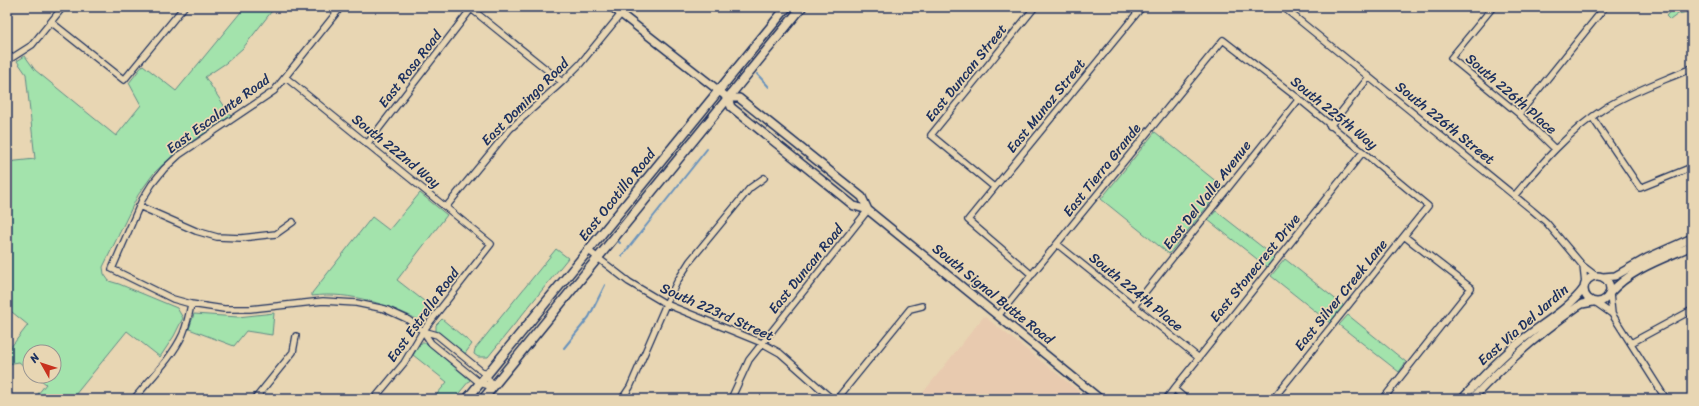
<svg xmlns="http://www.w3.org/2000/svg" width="1699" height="406" font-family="Sriracha,sans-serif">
<rect width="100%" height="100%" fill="#e8d6b3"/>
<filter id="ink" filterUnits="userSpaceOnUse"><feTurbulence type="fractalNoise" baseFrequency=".025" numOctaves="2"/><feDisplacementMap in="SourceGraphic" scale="8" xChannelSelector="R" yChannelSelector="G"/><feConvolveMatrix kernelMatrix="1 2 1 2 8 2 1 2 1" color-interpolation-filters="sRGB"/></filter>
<g filter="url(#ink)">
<!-- built -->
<path fill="#e8caaf" d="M984 316 1089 399H918Z"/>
<!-- green -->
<path fill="#a3e3ac" stroke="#5f8985" d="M245 7H275L243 48 226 63 205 77 231 116 180 149 154 173 138 195 103 267 104 274 109 281 119 284 177 308 183 318 174 336 160 357 127 331 75 395 80 399H34L46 384 36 376H54V352H30V371L19 362 7 364V352L28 325 7 308V162L35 159 26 74 17 61 25 56 35 70 116 136 141 105 129 83 143 65 176 91Z
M1674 7H1692V11L1678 14 1670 20 1666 16Z
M1155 132 1223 187 1169 254 1101 199Z
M420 193 447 215 397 280 433 308 423 322C388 305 352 291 312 296V293L372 217 389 230Z
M1216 211 1275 257 1267 267 1208 220Z
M556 249 568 258 488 357H478L474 354 475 349Z
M1285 259 1344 306 1330 323 1271 276Z
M274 313 272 335 246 331 234 346 189 329 194 314 238 317Z
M1348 315 1406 362 1399 372 1339 325Z
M442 319 472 344 464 355 436 332V325Z
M421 343H426L470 380 454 399H433L447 382 413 355Z"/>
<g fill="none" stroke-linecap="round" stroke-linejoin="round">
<!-- stream -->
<path stroke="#6892bc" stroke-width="2" d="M757 74 769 87
M618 241 620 243
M622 256 707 149
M564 348 589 317 605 285"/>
<!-- minor casing -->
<g stroke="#1b2f5e" stroke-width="8">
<path id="minor" d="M341 7 274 91 179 155 164 169 152 184 142 200 112 269 173 299 191 304 224 309H250L323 301 356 303 385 309 407 319 423 331 437 335 486 375 493 387
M469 7 562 82
M1283 7 1532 210 1546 222 1583 266 1596 276
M1493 7 1451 58 1519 114 1555 149
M51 22 124 80 184 7
M7 61 32 45 63 7
M285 77 491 244 423 331 404 363 374 399
M1519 114 1605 7
M1592 117 1640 188 1692 167
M1330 126 1369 77
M367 144 471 9
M994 187 931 135 1035 7
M1515 195C1542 163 1569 131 1605 108 1632 91 1663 81 1692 68
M139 206 196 231 217 237 241 238 276 234 293 222
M446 207 510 129 562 82 580 64 621 14
M1057 244 1199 358
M589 251 629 282 666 304 762 343 780 353 832 399
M1583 266 1585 284
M1032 275 968 220 1142 7
M1610 294 1612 314
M1595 302 1612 314 1666 399
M1134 306 1299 99
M998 316 1223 40 1299 99 1428 206 1273 399
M423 331 431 343 480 383 493 387
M1631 343 1692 310
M1174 389 1186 399
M134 399C150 379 172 358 183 334 187 324 189 315 191 304
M255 399 293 352 296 336
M622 399 630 387 666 304 678 280 690 261 750 188 764 178
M731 399 749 360 868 210
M837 399 910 309 922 306
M1166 399 1363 152
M1383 399 1471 288 1404 236
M1689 399 1692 398"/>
</g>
<!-- tertiary casing -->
<g stroke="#1b2f5e" stroke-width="10">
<path id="tertiary" d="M612 7 728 98 731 107 854 206 868 210
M728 98H739L862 197 868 210 1100 399
M1584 289a13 13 0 1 1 26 0a13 13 0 1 1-26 0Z
M1603 277 1615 276 1647 258 1692 238
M1610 293C1631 269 1663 259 1692 246
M1462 399C1481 378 1501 357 1523 339 1542 324 1571 307 1584 288
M1472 399C1504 364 1539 334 1577 307L1582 304 1593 302"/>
</g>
<!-- secondary casing -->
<g stroke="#1b2f5e" stroke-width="11">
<path id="secondary" d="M467 399 787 7
M483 399 802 7"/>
</g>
<!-- minor -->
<use href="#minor" stroke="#e8d6b3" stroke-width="5.5"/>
<!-- tertiary -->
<use href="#tertiary" stroke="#e8d6b3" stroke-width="7"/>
<!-- secondary -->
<use href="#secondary" stroke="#e8d6b3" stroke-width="8"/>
</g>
</g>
<g text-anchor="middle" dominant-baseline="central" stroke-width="3.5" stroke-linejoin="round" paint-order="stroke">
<!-- street labels -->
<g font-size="14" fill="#1b2f5e" stroke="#e8d6b3">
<text transform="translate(410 69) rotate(-52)">East Rosa Road</text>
<text transform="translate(966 73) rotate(-51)">East Duncan Street</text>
<text transform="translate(1511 94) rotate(41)">South 226th Place</text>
<text transform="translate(525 102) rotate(-45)">East Domingo Road</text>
<text transform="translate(1046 106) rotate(-51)">East Munoz Street</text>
<text transform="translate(1334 113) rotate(39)">South 225th Way</text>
<text transform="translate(218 114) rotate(-36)">East Escalante Road</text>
<text transform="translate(1445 123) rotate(39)">South 226th Street</text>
<text transform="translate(396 151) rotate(39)">South 222nd Way</text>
<text transform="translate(1102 170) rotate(-51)">East Tierra Grande</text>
<text transform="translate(617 195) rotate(-51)">East Ocotillo Road</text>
<text transform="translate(1207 195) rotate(-52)">East Del Valle Avenue</text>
<text transform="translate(1255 268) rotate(-51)">East Stonecrest Drive</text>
<text transform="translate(806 269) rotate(-51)">East Duncan Road</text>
<text transform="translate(1136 292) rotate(39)">South 224th Place</text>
<text transform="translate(993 294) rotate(39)">South Signal Butte Road</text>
<text transform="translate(1341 295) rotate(-51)">East Silver Creek Lane</text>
<text transform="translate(717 312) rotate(24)">South 223rd Street</text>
<text transform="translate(423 315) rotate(-54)">East Estrella Road</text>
<text transform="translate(1523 325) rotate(-41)">East Via Del Jardin</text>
</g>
</g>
<!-- margin -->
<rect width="1699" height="406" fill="none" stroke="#e8d6b3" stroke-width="24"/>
<rect x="12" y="12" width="1675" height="382" fill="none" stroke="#1b2f5e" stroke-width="1.5" filter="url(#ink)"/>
<!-- north arrow -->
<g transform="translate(42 364) rotate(309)"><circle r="19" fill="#e8d6b3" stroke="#969391"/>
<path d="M0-3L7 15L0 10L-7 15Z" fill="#c8321e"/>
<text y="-6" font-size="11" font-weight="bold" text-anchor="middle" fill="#1b2f5e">N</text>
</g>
</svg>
